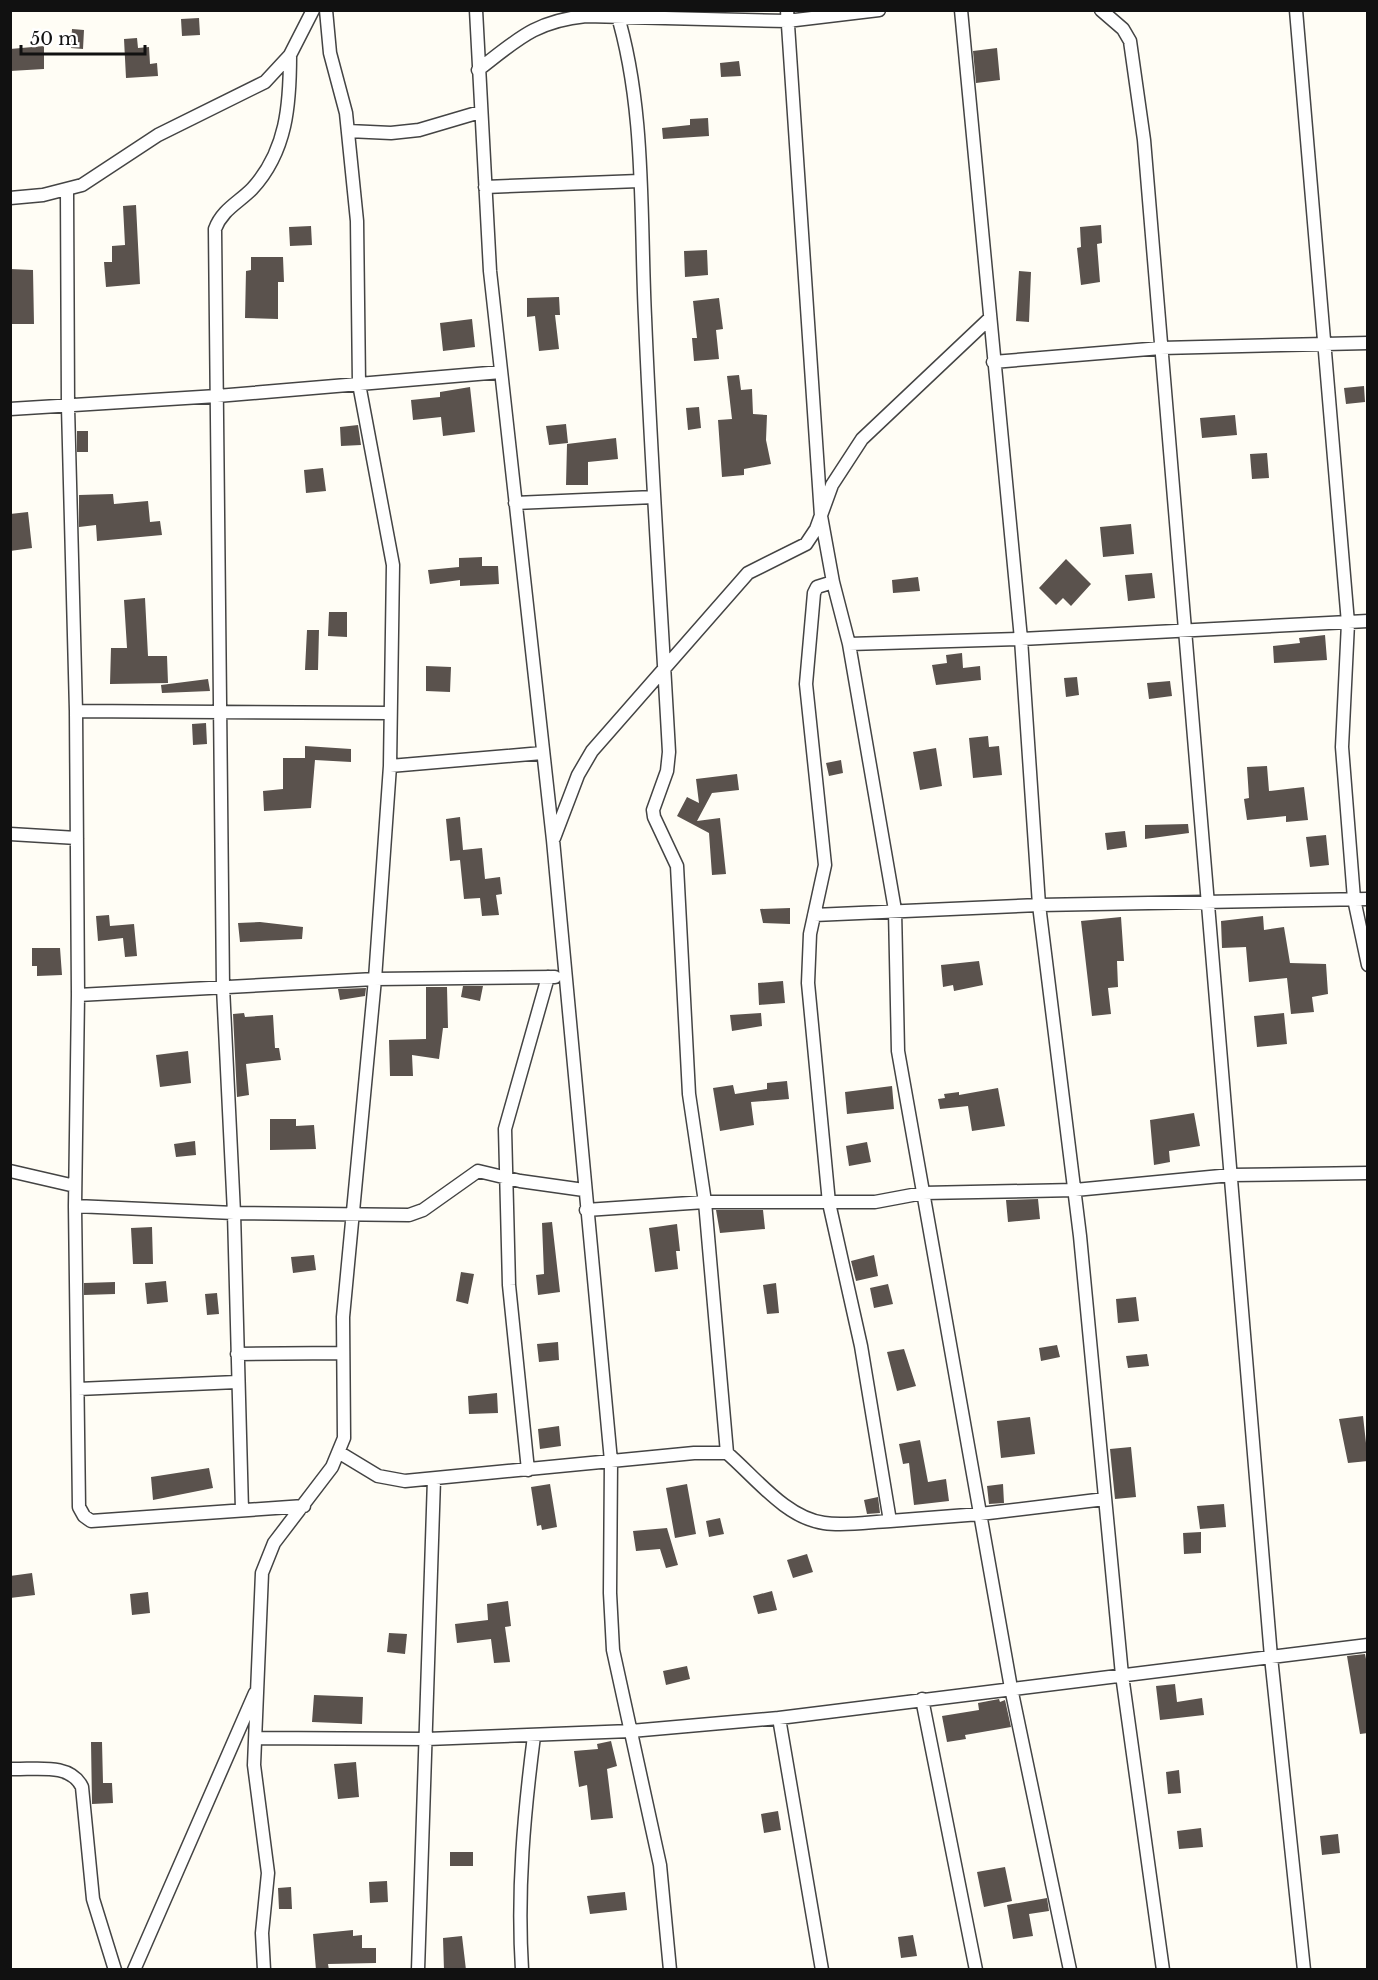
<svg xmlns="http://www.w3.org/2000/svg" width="1378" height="1980" font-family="'Libre Baskerville',serif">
<rect width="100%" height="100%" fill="#fffdf5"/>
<!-- building -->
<path fill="#5a524d" d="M199 18 200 35 182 36 181 19Z
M72 29 84 30 83 49 71 48Z
M137 38 138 48 149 47 150 64 157 63 158 76 126 78 124 39Z
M44 46V69L10 71V49Z
M997 48 1000 80 976 83 973 51Z
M739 61 741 76 721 77 720 63Z
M708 118 709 136 663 139 662 128 690 125V119Z
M136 205 140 284 106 287 104 262H112V246L125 245 123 206Z
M1101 225 1102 243 1097 244 1100 282 1081 285 1077 248 1081 247 1080 227Z
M311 226 312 245 290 246 289 227Z
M707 250 708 275 685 277 684 251Z
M251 257H283L284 282H278V319L245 318 246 271 251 270Z
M10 269 33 270 34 324H10Z
M1019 271 1031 272 1029 322 1016 321Z
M559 297 560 315H555L559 349 539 351 535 316 527 317V298Z
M719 298 723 329 716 330 719 359 694 361 692 338H697L693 301Z
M472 319 475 347 443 351 440 323Z
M739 375 741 390 752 389 753 414 767 415 766 440 771 464 744 469V475L722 477 718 420 732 419 727 376Z
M1364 386 1365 402 1346 404 1344 388Z
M470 387 475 432 443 436 441 417 413 420 411 400 440 397V392Z
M699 407 701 428 688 430 686 408Z
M1235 415 1237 435 1202 438 1200 418Z
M566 424 568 443 549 445 546 426Z
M358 425 361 445 341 446 340 427Z
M77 431H88V452H77Z
M616 438 618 459 588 462V485H566L567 444Z
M1267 453 1269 478 1252 479 1250 454Z
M323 468 326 491 306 493 304 470Z
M113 494 114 504 148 501 150 522 160 521 162 535 97 541 96 525 79 527V495Z
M28 512 32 548 10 551V514Z
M1131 524 1134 554 1103 557 1100 527Z
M482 557V566H498L499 584 460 586V580L430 584 428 570 459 567V558Z
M1066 559 1091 584 1071 606 1063 598 1056 605 1039 588Z
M1152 573 1155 598 1128 601 1125 575Z
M918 577 920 591 893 593 892 580Z
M145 598 148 656H167L168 683 110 684 111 648H127L124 600Z
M329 612H347V637L328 636Z
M307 630H319L318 670H305Z
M1325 635 1327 660 1274 663 1273 646 1300 643 1299 638Z
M962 653 963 668 980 666 981 680 936 685 932 665 947 663 946 655Z
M426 666 451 667 450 692 426 691Z
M1077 677 1079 695 1066 697 1064 678Z
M208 679 210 691 162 693 161 685Z
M1170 681 1172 696 1149 699 1147 683Z
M206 723 207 744 193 745 192 724Z
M988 736 989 747 999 746 1002 775 973 778 969 738Z
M305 746 351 749V762L315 760 311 808 264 811 263 791 283 789V758H305Z
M936 748 942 786 920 790 913 752Z
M841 760 843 773 829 776 826 763Z
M1267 766 1269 791 1304 787 1308 820 1286 822V816L1247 820 1244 799 1249 798 1247 767Z
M737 774 739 790 712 793 697 821 720 818 726 874 712 875 709 833 677 816 687 797 699 803 696 779Z
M460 817 463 850 482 848 485 879 500 877 502 894 496 895 499 915 482 916 480 898 464 899 460 860 450 861 446 819Z
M1188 824 1189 833 1145 839V825Z
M1125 831 1127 847 1107 850 1105 833Z
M1326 835 1329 865 1310 867 1306 837Z
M790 908V924L763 923 760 909Z
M109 915 110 926 134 924 137 956 125 957 123 938 98 941 96 916Z
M1263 916 1264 930 1284 927 1290 963 1326 964 1328 994 1312 997 1314 1012 1291 1014 1287 978 1249 982 1246 947 1222 948 1221 921Z
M1121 917 1124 961H1117L1118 987 1108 988 1111 1014 1092 1016 1081 921Z
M260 922 303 927 302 939 240 942 238 923Z
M32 948H60L62 975 37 976V966H32Z
M979 961 983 985 954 991 953 985 943 987 941 965Z
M783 981 785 1003 759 1005 758 983Z
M463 986H483L480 1001 461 997Z
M426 987H447L448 1028H443L439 1059 412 1055 413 1076H390L389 1040 426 1039Z
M366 988 365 996 340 1000 338 989Z
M244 1013 245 1017 273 1015 275 1048H279L281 1060 246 1064 249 1095 237 1097 233 1014Z
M761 1013 762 1026 732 1031 730 1015Z
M1284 1013 1287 1044 1257 1047 1254 1016Z
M188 1051 191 1083 160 1087 156 1055Z
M787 1081 789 1099 751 1102 754 1125 720 1131 713 1088 733 1085 735 1094 767 1089V1083Z
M892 1086 894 1109 847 1114 845 1092Z
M998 1088 1005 1126 972 1131 968 1106 940 1109 938 1099 945 1098 944 1094 959 1092V1095Z
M1194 1113 1200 1146 1169 1151 1170 1162 1154 1165 1150 1120Z
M270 1119H296V1126L314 1125 316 1149 270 1150Z
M195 1141 196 1155 176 1157 174 1144Z
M867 1142 871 1162 849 1166 846 1146Z
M1038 1199 1040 1219 1008 1222 1006 1200Z
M716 1210H763L765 1229 720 1233Z
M552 1222 560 1292 538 1295 536 1275 544 1274 542 1223Z
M677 1224 680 1251H676L678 1269 655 1272 649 1228Z
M152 1227 153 1264H133L131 1228Z
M314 1255 316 1270 293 1273 291 1257Z
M874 1255 878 1276 856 1281 851 1261Z
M461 1272 474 1274 468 1304 456 1301Z
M166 1281 168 1302 147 1304 145 1283Z
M115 1282V1294L84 1295V1283Z
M776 1283 779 1313 767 1314 763 1285Z
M888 1284 893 1304 874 1308 870 1288Z
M217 1293 219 1314 207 1315 205 1294Z
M1136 1297 1139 1321 1118 1323 1116 1299Z
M558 1342 559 1360 539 1362 537 1344Z
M1057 1345 1060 1357 1041 1361 1039 1348Z
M904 1349 916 1386 897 1391 887 1352Z
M1147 1354 1149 1366 1128 1368 1126 1356Z
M497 1393 498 1413 469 1414 468 1396Z
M1363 1416 1368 1461 1348 1463 1339 1419Z
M1030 1417 1035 1454 1001 1458 997 1421Z
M559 1426 561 1446 540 1449 538 1429Z
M920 1440 928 1482 946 1479 949 1501 914 1505 909 1463 903 1464 899 1444Z
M1131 1447 1136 1497 1115 1499 1110 1449Z
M209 1468 213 1488 153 1500 151 1477Z
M550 1484 557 1527 542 1530 541 1525 537 1526 531 1487Z
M687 1484 696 1534 675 1538 666 1488Z
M1003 1484 1004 1503 989 1504 987 1486Z
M878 1497 880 1513 867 1514 864 1500Z
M1224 1504 1226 1527 1200 1529 1197 1506Z
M720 1518 724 1534 709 1537 706 1521Z
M667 1528 678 1565 666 1568 660 1549 636 1551 633 1531Z
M1201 1532V1553L1184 1554 1183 1533Z
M807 1554 813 1572 793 1578 787 1560Z
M32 1573 35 1595 10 1598V1576Z
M772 1591 777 1610 758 1614 753 1596Z
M148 1592 150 1613 132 1615 130 1594Z
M508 1601 511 1626 505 1627 510 1662 494 1663 491 1639 457 1643 455 1624 488 1620 487 1604Z
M389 1633 407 1634 405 1654 387 1652Z
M1365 1654 1368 1669V1733L1360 1734 1347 1656Z
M687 1666 690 1679 666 1685 663 1671Z
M1175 1684 1177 1702 1202 1698 1204 1715 1160 1720 1156 1686Z
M314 1695 363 1697 362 1724 312 1722Z
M999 1699 1000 1702 1005 1700 1011 1727 965 1735 966 1739 947 1742 942 1716 979 1710 978 1703Z
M611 1741 617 1766 607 1769 613 1818 591 1820 587 1785 579 1787 574 1751 598 1749 597 1744Z
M91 1742H102L103 1783H112L113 1803 92 1804Z
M356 1762 359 1797 338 1799 334 1764Z
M1179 1770 1181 1793 1168 1794 1166 1772Z
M778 1811 781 1830 764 1833 761 1814Z
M1201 1828 1203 1847 1179 1849 1177 1831Z
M1338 1834 1340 1853 1322 1855 1320 1836Z
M450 1852H473V1866H450Z
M1005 1867 1012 1901 984 1907 977 1872Z
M387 1881 388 1902 370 1903 369 1882Z
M291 1887 292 1909H279L278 1888Z
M625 1892 627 1910 590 1914 587 1896Z
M1047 1898 1049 1911 1029 1914 1033 1936 1013 1939 1007 1905Z
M353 1930V1936L362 1935V1948H376V1963L328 1964 329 1970H316L313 1934Z
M913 1935 917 1956 901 1958 898 1937Z
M462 1936 466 1970H444L443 1938Z"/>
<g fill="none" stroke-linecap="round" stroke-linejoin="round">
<!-- minor casing -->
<g stroke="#444" stroke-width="15">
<path id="minor" d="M476 10 490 271 553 840 611 1461 610 1593 613 1650 660 1865 670 1970
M616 10C646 107 640 216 645 317 651 462 661 607 669 752L667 771 653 810 654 817 677 866 689 1094 705 1202 727 1453C755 1477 786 1518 824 1523 845 1526 869 1522 890 1521
M787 10 821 516 833 582 849 644 895 910 898 1051 1011 1688 1070 1970
M961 10 1021 639 1039 905 1080 1236 1122 1675 1163 1970
M1101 10 1123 29 1130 41 1144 140 1271 1657 1304 1970
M1296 10 1348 623 1342 747 1354 899 1368 965
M478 70C517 40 535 21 586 16L787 21 879 10
M348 131 391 133 419 130 480 112
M485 187 639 181
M67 191 68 407 76 711 78 995 75 1206 79 1507 84 1516 91 1521 304 1506
M10 198 43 195 82 185 158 135 265 82 290 55 313 10
M993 362 1161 348 1368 343
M10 409 217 396 501 372
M515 503 654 497
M833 582 817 587 814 593 806 684 825 865 810 934 808 983 829 1203 861 1346 890 1521 980 1514 1105 1499
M849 644 1021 639 1368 621
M76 711 390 713
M390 766 542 753
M10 834 77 838
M554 838 578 775 592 751 748 573 806 544 816 529 832 485 862 439 989 319
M814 915 1039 905 1368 899
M78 995 375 979 555 977
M10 1171 75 1186
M75 1206 234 1213 409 1215 423 1210 478 1171 520 1181 584 1190
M586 1210 705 1202H875L923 1193 1075 1190 1231 1175 1368 1173
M237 1354 342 1353
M78 1389 237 1382
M340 1453 378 1476 405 1481 694 1453H727
M528 1470 509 1285 505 1129 548 977
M242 1510 234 1213 223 987 215 229C222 210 238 203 252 189 287 151 290 104 290 55
M922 1699 976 1970
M779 1718 822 1970
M255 1738 427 1739 631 1731 779 1718 1368 1645
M10 1769C35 1770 70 1762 82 1787L93 1899 115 1970
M134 1970 255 1693
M264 1970 262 1933 268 1873 254 1765 262 1573 274 1543 332 1467 344 1438 343 1317 375 979 390 766 393 565 359 384 357 221 346 113 330 53 326 10
M418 1970 434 1479
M522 1970C517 1890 524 1814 534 1736"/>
</g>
<!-- minor -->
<use href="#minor" stroke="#fff" stroke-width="12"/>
</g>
<!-- border -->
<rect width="1378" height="1980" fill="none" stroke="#111111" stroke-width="24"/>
<!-- scale -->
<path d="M21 45v9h124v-9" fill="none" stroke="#111111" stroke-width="3"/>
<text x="30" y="45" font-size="18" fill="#111111" stroke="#ffffff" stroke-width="4.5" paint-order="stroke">50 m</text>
</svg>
